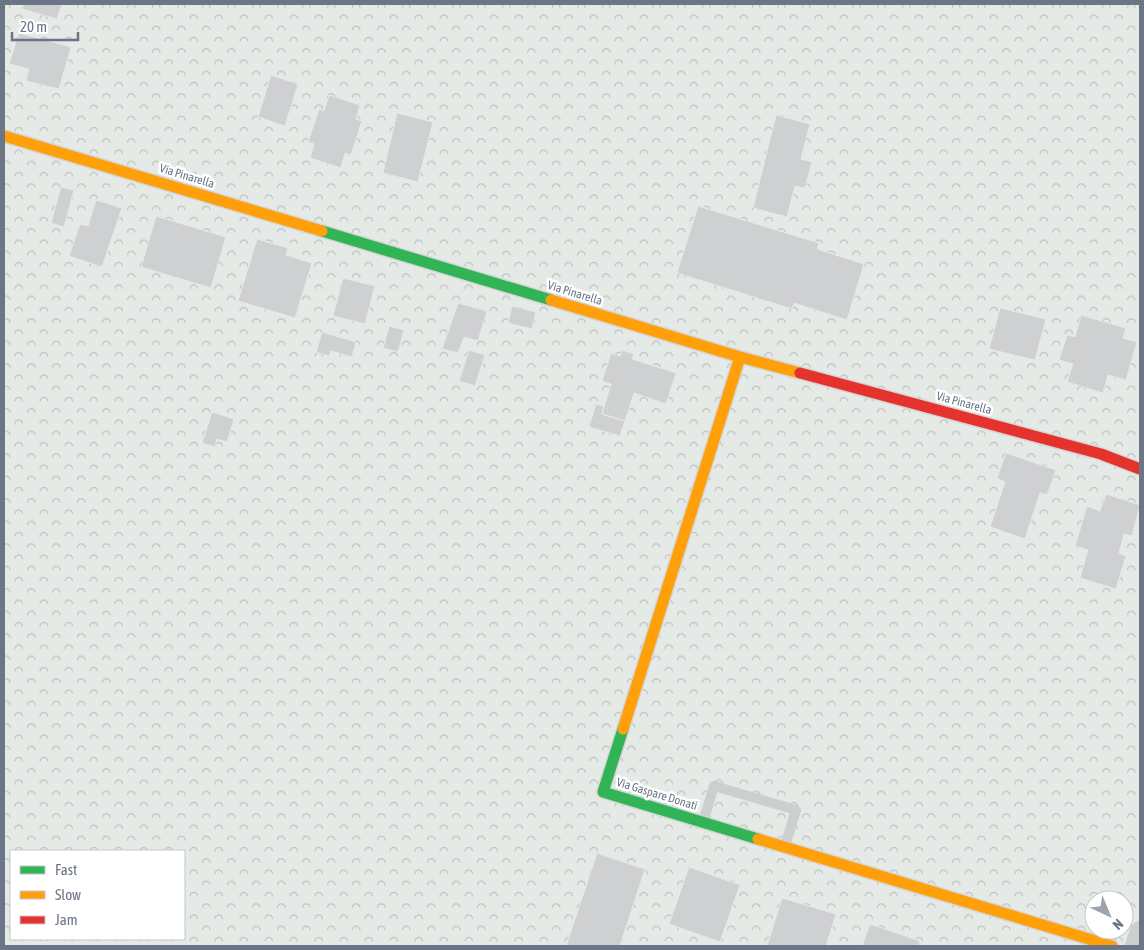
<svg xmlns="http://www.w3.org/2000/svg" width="1144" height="950" font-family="'Asap Condensed',sans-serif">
<defs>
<pattern id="forest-crowns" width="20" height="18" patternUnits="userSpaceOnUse" patternTransform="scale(1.25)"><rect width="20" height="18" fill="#e6eae6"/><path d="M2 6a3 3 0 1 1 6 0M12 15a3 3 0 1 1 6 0" fill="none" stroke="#bec2c0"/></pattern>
</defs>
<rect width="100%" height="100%" fill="#f8f8f8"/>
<!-- forest -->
<path fill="url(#forest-crowns)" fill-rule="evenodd" d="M4 4H1140V946H4ZM11 851H184V939H11ZM1094 900H1124V930H1094Z"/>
<!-- building -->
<path fill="#cfd0d2" stroke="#e8e8e8" d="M24 4H62L57 19 22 9Z
M19 33 71 47 59 89 26 81 29 69 9 64Z
M271 75 298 84 285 126 258 117Z
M329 95 360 105 356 119 362 121 351 155 345 153 341 168 310 158 314 144 308 142 319 109 324 111Z
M397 113 433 122 418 182 383 173Z
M776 115 810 124 801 159 812 162 805 188 795 186 787 217 753 208Z
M61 187 74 190 64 227 51 223Z
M96 200 122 208 102 267 69 256 80 224 88 226Z
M698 206 819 243 817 249 864 264 847 320 794 303 792 309 677 273Z
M156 216 226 237 211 288 141 267Z
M257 239 288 248 286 255 312 263 295 318 238 301Z
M343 278 375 286 365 324 333 316Z
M458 303 487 311 478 341 464 337 458 353 442 349Z
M512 306 536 312 532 329 508 323Z
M1000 308 1046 319 1035 360 989 349Z
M1081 315 1126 328 1123 338 1137 342 1126 380 1108 375 1103 393 1067 382 1073 364 1059 360 1067 335 1075 337Z
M389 326 404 330 398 352 383 348Z
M322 332 356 342 352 357 331 351 329 356 316 352Z
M469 350 485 355 475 386 459 381Z
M622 350 634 354 632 359 676 373 666 404 634 393 625 421 602 414 611 384 602 381 611 353 620 356Z
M596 404 604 406 602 414 625 421 620 436 589 427Z
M212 412 234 419 227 442 217 439 215 447 202 443Z
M1006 453 1056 470 1047 495 1040 493 1025 539 990 527 1005 482 997 478Z
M1106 494 1140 505 1132 536 1124 534 1119 553 1126 556 1116 589 1080 578 1088 550 1075 546 1087 506 1100 511Z
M597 853 645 869 620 946H566Z
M689 867 740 885 720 942 669 924Z
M782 898 836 914 826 946H767Z
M870 924 920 941 919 946H862Z"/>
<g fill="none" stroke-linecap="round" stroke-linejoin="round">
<!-- fast casing -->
<g stroke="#d5d6d7" stroke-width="14">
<path id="fast" d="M322 231 551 300
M623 729 603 792 758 839"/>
</g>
<!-- slow casing -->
<g stroke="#d5d6d7" stroke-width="14">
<path id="slow" d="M4 136 322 231
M551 300 740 357 800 373
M623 729 740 357
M758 839 1112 946"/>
</g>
<!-- jam casing -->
<g stroke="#d5d6d7" stroke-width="14">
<path id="jam" d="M800 373 1101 454 1140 469"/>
</g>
<!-- lane -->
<path stroke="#cdcecf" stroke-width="10" d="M703 822 714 786 796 810 785 846"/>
<!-- street -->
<path stroke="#cdcecf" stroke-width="20" d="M1135 946 1140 931"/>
<!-- fast -->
<use href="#fast" stroke="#30b455" stroke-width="11"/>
<!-- slow -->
<use href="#slow" stroke="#ff9f0a" stroke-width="11"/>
<!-- jam -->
<use href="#jam" stroke="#e5322d" stroke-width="11"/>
</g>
<g text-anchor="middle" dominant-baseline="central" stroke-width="5" stroke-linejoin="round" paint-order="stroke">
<!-- street labels -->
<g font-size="12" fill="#6a7686" stroke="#fff">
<text transform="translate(187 176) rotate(17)">Via Pinarella</text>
<text transform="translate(575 293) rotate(17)">Via Pinarella</text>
<text transform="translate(964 403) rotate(15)">Via Pinarella</text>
<text transform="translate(657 794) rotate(17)">Via Gaspare Donati</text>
</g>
</g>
<!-- border -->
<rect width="1144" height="950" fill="none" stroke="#6a7686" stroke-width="10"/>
<!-- legend -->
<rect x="10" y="850" width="175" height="90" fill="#ffffff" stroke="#c3c8cf"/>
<rect x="20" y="866" width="25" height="8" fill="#30b455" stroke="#c3c8cf"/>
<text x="55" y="875" font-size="15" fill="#6a7686">Fast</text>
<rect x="20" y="891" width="25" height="8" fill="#ff9f0a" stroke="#c3c8cf"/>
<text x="55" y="900" font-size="15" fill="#6a7686">Slow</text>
<rect x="20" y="916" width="25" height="8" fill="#e5322d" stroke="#c3c8cf"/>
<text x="55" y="925" font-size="15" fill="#6a7686">Jam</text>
<!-- north arrow -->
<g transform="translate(1109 915) rotate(136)"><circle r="24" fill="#ffffff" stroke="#c3c8cf"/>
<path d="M0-4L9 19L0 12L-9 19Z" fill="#9ca4ae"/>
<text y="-8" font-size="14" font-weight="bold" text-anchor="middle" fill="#6a7686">N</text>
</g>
<!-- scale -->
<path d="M12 32v8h66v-8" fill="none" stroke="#6a7686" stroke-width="2.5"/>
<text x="20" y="32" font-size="15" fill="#6a7686" stroke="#ffffff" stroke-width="4" paint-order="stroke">20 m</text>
</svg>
